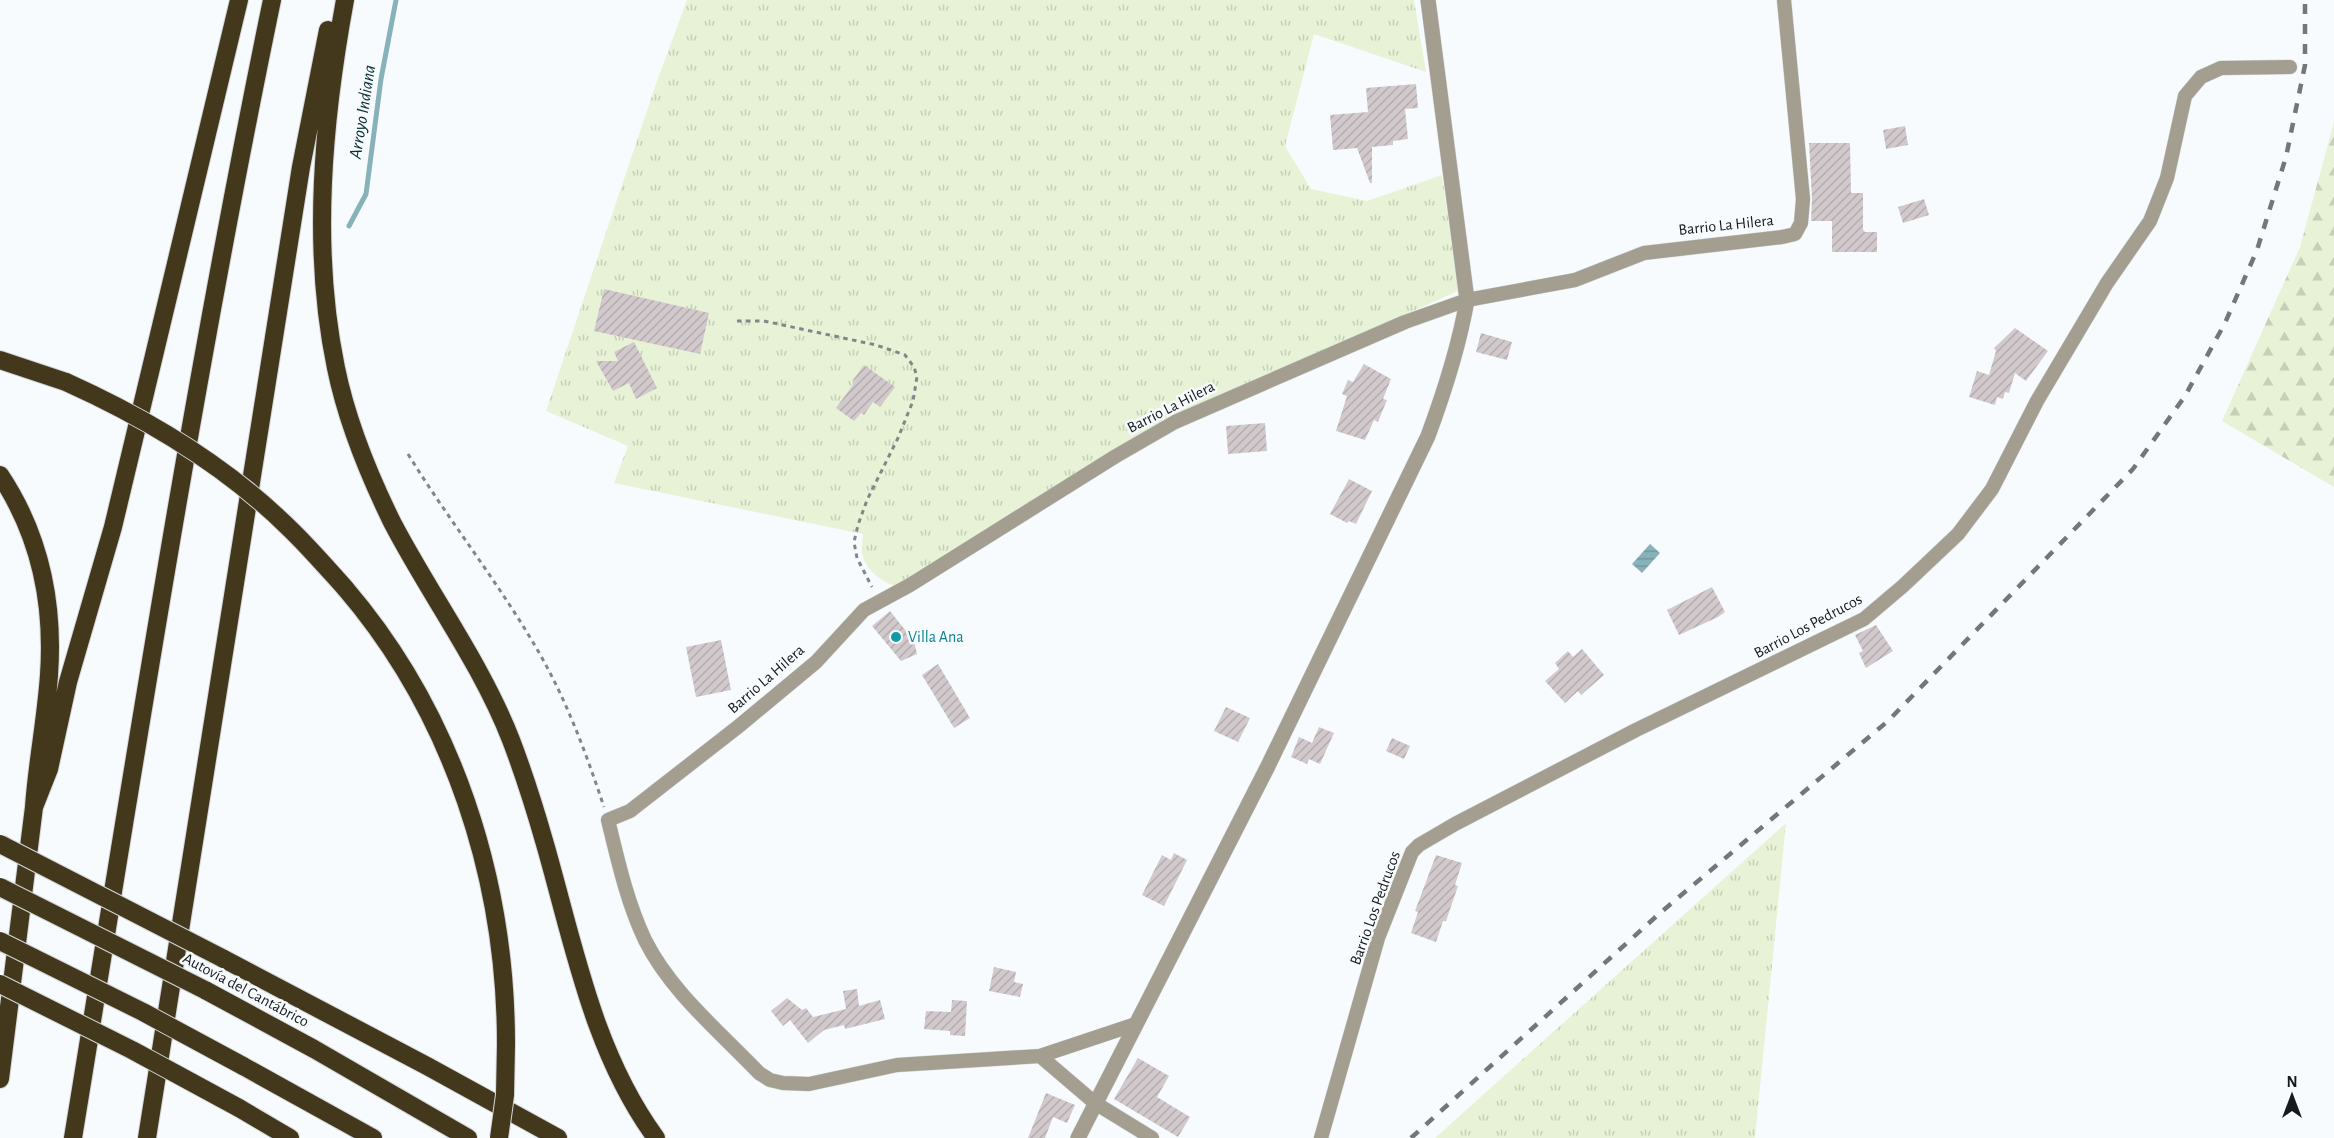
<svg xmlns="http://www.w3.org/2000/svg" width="2334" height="1138" font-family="'Alegreya Sans',sans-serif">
<defs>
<pattern id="grass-tufts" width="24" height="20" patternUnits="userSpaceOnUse" patternTransform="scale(1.5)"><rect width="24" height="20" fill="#e8f2d6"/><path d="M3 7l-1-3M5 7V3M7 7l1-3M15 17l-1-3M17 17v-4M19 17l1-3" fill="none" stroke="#c6cfb7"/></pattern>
<pattern id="forest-firs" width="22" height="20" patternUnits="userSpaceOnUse" patternTransform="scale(1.5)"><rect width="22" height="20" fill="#e8f2d6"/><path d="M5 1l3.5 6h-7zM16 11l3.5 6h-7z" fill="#c6cfb7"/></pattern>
<pattern id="water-rules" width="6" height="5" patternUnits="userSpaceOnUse" patternTransform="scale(1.5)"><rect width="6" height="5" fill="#88b2b9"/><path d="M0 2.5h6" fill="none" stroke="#75989e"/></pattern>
<pattern id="building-hatch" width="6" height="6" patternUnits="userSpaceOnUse" patternTransform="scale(1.5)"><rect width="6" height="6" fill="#d2c9cd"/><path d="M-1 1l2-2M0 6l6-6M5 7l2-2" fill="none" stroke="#b4acaf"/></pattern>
</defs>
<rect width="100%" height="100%" fill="#f8fbfe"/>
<!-- grass -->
<path fill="url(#grass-tufts)" d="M687 0H1414L1426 72 1314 34 1285 146 1311 189 1367 201 1442 175 1458 291 1181 415 895 586C881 581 865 570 862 553 861 547 863 540 863 534L614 483 628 446 546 411 657 81Z
M1786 823 1755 1138H1435Z"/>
<!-- forest -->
<path fill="url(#forest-firs)" d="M2334 122V487L2222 421 2300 247Z"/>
<!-- water -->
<path fill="url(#water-rules)" d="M1650 544 1660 553 1642 573 1632 564Z"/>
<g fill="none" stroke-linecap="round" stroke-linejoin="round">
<!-- stream -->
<path stroke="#88b2b9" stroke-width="5" d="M349 226 366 194 381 79 396 0"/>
</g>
<!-- building -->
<path fill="url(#building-hatch)" d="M1416 84 1418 108 1405 109 1408 139 1393 141V145L1372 147V183H1370L1357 148 1333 150 1330 115 1368 112 1366 88Z
M1905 126 1908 145 1886 149 1883 130Z
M1809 143H1850L1851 193H1863V230L1865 232H1877V252H1832V221H1811L1812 198Z
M1924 199 1929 215 1903 223 1898 207Z
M604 289 709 313 700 354 594 331Z
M2015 328 2048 351 2026 381 2015 373 2009 393 2005 392 2003 399 1997 397 1995 405 1969 397 1977 371 1989 375 1996 351 1994 348Z
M1481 333 1512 342 1507 360 1476 352Z
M634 342 657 388 636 399 629 383 613 391 596 361H618L614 352Z
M1364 364 1391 379 1383 399 1387 400 1378 422 1374 420 1365 440 1336 431 1347 396 1342 394 1348 380 1353 382Z
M864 365 895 387 880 407 873 402 864 415 861 413 854 421 836 408 855 382 853 380Z
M1265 423 1267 451 1228 454 1226 426Z
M1349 479 1372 491 1356 524 1349 521 1347 523 1330 514Z
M1712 587 1725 612 1718 617 1679 635 1667 610Z
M890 611 914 641 917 654 901 661 872 626Z
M1876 625 1893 651 1866 668 1859 653 1863 651 1855 635Z
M721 640 731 690 696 697 686 647Z
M1582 649 1604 675 1581 695 1578 691 1565 703 1545 681 1559 669 1555 663 1568 651 1573 657Z
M938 664 970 718 954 728 922 675Z
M1226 707 1250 718 1238 742 1214 731Z
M1319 727 1334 733 1320 764 1309 759 1307 764 1291 757 1299 737 1312 743Z
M1392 738 1410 746 1404 759 1386 751Z
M1174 853 1187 860 1164 906 1142 895 1162 855 1171 860Z
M1436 855 1462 863 1455 885 1458 886 1446 921H1443L1436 942 1411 933 1418 912 1415 911Z
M994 967 1016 972 1014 982 1023 984 1020 997 989 991Z
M857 989 859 1006 880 1000 885 1019 845 1029 844 1025 824 1030 808 1043 790 1020 783 1026 771 1011 787 998 802 1010 806 1008 813 1017 846 1009 843 991Z
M952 1000 967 1001 965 1036 950 1035V1031L924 1029 926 1011 951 1012Z
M1138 1058 1169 1076 1157 1097 1190 1117 1178 1137 1114 1099Z
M1046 1093 1075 1105 1067 1123 1053 1117 1045 1138H1028Z"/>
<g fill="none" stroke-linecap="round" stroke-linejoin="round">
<!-- minor casing -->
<g stroke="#d4d7da" stroke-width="15">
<path id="minor" d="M1136 1024 1040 1056 897 1065 809 1084 783 1083 770 1080 759 1073C719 1031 671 992 645 940 627 902 618 861 608 820L630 811 739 726 816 662 864 610 910 585 1116 456 1175 422 1405 322 1467 300 1575 280 1644 253 1782 237 1795 234 1801 223 1803 199 1784 0
M1040 1056 1095 1103 1152 1138
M1321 1138 1378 938 1412 852 1419 845 1455 824 1636 730 1864 619 1903 586 1958 534 1992 489 2037 401 2107 283 2150 221 2167 178 2185 96 2201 77 2221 68 2290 67"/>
</g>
<!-- tertiary casing -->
<g stroke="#d4d7da" stroke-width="16">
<path id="tertiary" d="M1078 1138 1267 768 1428 436C1445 390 1459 347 1467 300L1428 0"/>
</g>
<!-- motorway casing -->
<g stroke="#d4d7da" stroke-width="20">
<path id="motorway" d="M345 0C323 120 311 248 336 368 347 422 368 473 392 522 430 595 481 663 511 740 524 774 535 809 545 844 574 945 593 1052 656 1138
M0 360 66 382
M0 475C40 535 54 604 49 675 46 720 37 763 34 807L0 1079
M345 588C453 714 506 879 506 1044
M34 807 49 769 68 682 113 527 239 0
M222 958 427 1066 558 1138
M205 990 314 1049 468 1138
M243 1066 373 1138
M239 1108 290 1138
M73 1138C135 758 194 377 272 0
M147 1138 301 167 328 30"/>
</g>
<!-- path -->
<path stroke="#838688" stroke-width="3" stroke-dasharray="4.5 4.5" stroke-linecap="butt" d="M737 321H764L876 345 905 355 914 367 917 377 913 401 898 438 867 500 858 525 854 542 857 558 872 587
M408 454C448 519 495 578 534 644 565 696 585 750 604 807"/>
<!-- minor -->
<use href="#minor" stroke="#a39e90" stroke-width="14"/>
<!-- tertiary -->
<use href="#tertiary" stroke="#a39e90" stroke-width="15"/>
<!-- motorway -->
<use href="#motorway" stroke="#43381c" stroke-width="18"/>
<!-- rail -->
<path stroke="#747779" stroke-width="4.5" stroke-dasharray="10 10" stroke-linecap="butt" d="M1411 1138 1660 913 1888 721 2133 469 2185 396 2225 323 2257 250 2286 157 2305 65V0"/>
<!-- motorway-bridge casing -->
<g stroke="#d4d7da" stroke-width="20" stroke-linecap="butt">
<path id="motorway-bridge" d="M66 382C146 418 225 465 288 527 308 546 326 567 345 588
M0 844 222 958
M0 887 205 990
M0 941 143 1012 243 1066
M0 984 132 1050 239 1108
M499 1138 505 1095 506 1044"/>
</g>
<!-- motorway-bridge -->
<use href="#motorway-bridge" stroke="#43381c" stroke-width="18"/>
</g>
<!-- markers -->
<circle fill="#0f9aa8" stroke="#f8fbfe" stroke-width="2" cx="896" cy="637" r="6"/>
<g text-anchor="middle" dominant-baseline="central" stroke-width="5" stroke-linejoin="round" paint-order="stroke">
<!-- street labels -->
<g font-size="16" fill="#171a1c" stroke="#f8fbfe">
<text transform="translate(1726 225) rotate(-6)">Barrio La Hilera</text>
<text transform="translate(1171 407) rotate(-27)">Barrio La Hilera</text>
<text transform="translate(1808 626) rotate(-28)">Barrio Los Pedrucos</text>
<text transform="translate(766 679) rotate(-41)">Barrio La Hilera</text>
<text transform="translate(1375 908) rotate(-70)">Barrio Los Pedrucos</text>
<text transform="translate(246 990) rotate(28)">Autovía del Cantábrico</text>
</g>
<!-- culture labels -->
<g font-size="16" fill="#0d838f" stroke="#f8fbfe" text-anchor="start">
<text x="908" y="637">Villa Ana</text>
</g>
<!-- water labels -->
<g font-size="18" font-style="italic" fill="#042f35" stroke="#f8fbfe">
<text transform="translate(363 112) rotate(-81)">Arroyo Indiana</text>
</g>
</g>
<!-- north arrow -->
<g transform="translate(2292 1096)" stroke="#f8fbfe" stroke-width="4.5" paint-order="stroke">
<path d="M0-4.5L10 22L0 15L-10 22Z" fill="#171a1c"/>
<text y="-9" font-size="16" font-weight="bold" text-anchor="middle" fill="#171a1c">N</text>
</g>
</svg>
